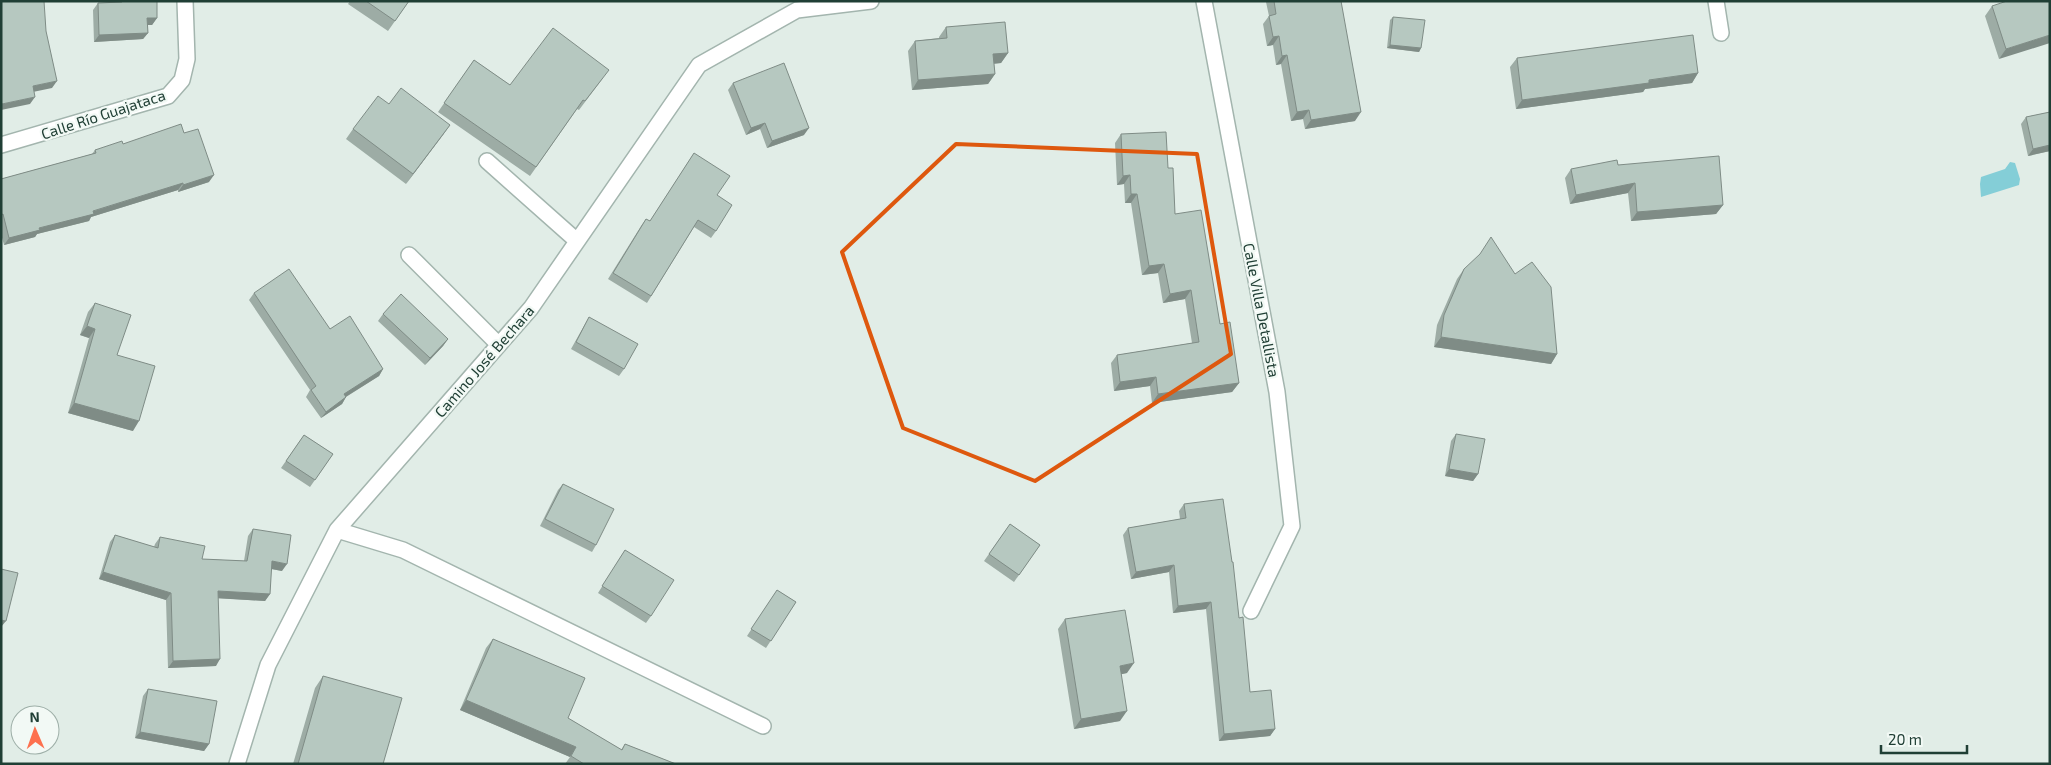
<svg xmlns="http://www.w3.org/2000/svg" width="2051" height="765" font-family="'Exo 2',sans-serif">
<rect width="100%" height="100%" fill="#e1ede7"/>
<!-- water -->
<path fill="#84ced7" d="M2010 162 2015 163 2020 179 2019 185 1981 197 1980 184 1981 177 2005 169Z"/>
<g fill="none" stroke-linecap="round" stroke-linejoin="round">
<!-- minor casing -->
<g stroke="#a3b5ae" stroke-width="18">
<path id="minor" d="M1204 1 1277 392 1292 526 1251 611
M1716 1 1721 33
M1 145 168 96 182 80 187 59 185 1
M487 161 577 241
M409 255 499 345
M337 530 403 550 763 726
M237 764 268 665 337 530 531 308 699 65 797 10 871 1"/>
</g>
<!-- minor -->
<use href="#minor" stroke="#fff" stroke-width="15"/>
</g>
<!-- wall -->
<path fill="#9daca5" d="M117 1H157V18L152 25H148V33L143 39 94 42 93 10 98 3 117 2Z
M350 1H409L388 31 348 4Z
M1267 1H1341L1355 121 1305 129 1303 119 1291 121 1281 64 1276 65 1273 45 1267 46 1263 24 1269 16 1266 2Z
M2050 1 1999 59 1985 16 1992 6Z
M1393 17 1421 48 1419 52 1387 48 1390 20Z
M946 27 1008 53 1001 63 994 64 995 74 988 84 912 90 908 51 915 41 939 38V37Z
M1517 58 1698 73 1692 83 1645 89 1643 92 1516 109 1510 67Z
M474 60 510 85 603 78 579 110 577 109 530 176 438 112Z
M733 83 804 135 767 148 760 129 746 135 728 90Z
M389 104 450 125 406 184 346 139 353 129Z
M2050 112V151L2028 156 2021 124 2026 117Z
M184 133 209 182 178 192V190L91 217 89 221 37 234 35 237 4 245 1 234V179L92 154 95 150 123 144Z
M1121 134 1168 168 1175 214 1220 324 1239 383 1232 392 1152 403 1150 386 1114 391 1111 363 1117 355 1192 343 1185 299 1163 303 1158 273 1142 275 1131 203H1125L1124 184 1117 185 1115 143Z
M694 153 717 195 716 231 711 238 694 227 647 303 608 279 641 226 646 219 650 221Z
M1618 165 1723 205 1716 214 1631 221 1628 193 1570 204 1565 178 1571 169Z
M1464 269 1557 354 1551 364 1434 347 1437 325 1457 279Z
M254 293 330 329 383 369 379 376 346 397 342 404 321 418 306 397 310 390 249 300Z
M95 303 133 431 68 413 89 338 80 335 88 312Z
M383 314 448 339 443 346 425 365 378 321Z
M589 317 624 369 619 376 571 349 585 324Z
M1456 434 1478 474 1473 481 1445 476 1451 441Z
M304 435 333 454 310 487 281 468Z
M563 484 596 545 592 552 540 526 558 490Z
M1184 504 1239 618 1250 692 1275 729 1270 736 1219 741 1206 609 1173 613 1169 572 1131 579 1123 535 1128 528 1180 519 1179 511Z
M1010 524 1040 545 1014 582 984 561Z
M253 529 282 571 271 569 270 594 265 601 218 598 216 666 168 668 166 600 99 579 110 542 115 535 154 547 155 544 160 537 202 559 244 561 248 536Z
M625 550 651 616 646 623 598 593Z
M777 590 796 602 766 648 747 636Z
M1065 619 1127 673 1121 674 1120 721 1074 729 1058 629Z
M493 639 568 718 621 750 625 744 676 764H565L570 757 460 710 486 648Z
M323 676 383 764H293L315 688Z
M148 689 209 744 204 751 135 738 143 696Z"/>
<!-- shaded-wall -->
<path fill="#7f8c86" d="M147 18H157L152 25H142Z
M148 33 143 39 94 42 99 35Z
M2050 35V43L1999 59 2006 49Z
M1279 36 1273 45 1267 46 1273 37Z
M1390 45 1421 48 1419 52 1387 48Z
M1008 53 1001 63 986 64 993 54Z
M1287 55 1281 64 1276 65 1282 56Z
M1698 73 1692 83 1645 89 1643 92 1516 109 1522 100Z
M995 74 988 84 912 90 918 80Z
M57 81 52 88 28 93 33 86Z
M35 97 30 104 1 110 2 104Z
M1309 110 1303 119 1291 121 1297 112Z
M1361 112 1355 121 1305 129 1311 120Z
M765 123 760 129 746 135 751 128Z
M450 125 443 135 406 184 413 174Z
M809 128 804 135 767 148 772 141Z
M2050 145V151L2028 156 2033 149Z
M214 175 209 182 178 192 183 185Z
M1130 175 1124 184 1117 185 1123 176Z
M183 183 178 190 91 217 89 221 37 234 35 237 4 245 9 238Z
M1635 183 1628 193 1570 204 1576 195Z
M1131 194H1137L1131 203H1125Z
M1723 205 1716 214 1631 221 1637 212Z
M1164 264 1158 273 1142 275 1149 266Z
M1191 290 1185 299 1163 303 1170 294Z
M87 326 95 329 89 338 80 335Z
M1441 337 1557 354 1551 364 1434 347Z
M448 339 443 346 425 365 430 358Z
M383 369 379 376 339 401 344 394Z
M1156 377 1150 386 1114 391 1120 382Z
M1239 383 1232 392 1152 403 1158 394Z
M346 397 342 404 321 418 326 412Z
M74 403 139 421 133 431 68 413Z
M1449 469 1478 474 1473 481 1445 476Z
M272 561 287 564 282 571 267 568Z
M1174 565 1169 572 1131 579 1136 572Z
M103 572 171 593 166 600 99 579Z
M218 591 270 594 265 601 213 598Z
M1211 602 1206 609 1173 613 1178 606Z
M1 620 6 621 1 627Z
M220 659 216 666 168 668 173 661Z
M1134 663 1127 673 1113 676 1120 666Z
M466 700 576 747 570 757 460 710Z
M1127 711 1120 721 1074 729 1081 719Z
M1275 729 1270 736 1219 741 1224 734Z
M140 732 209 744 204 751 135 738Z"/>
<!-- building -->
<path fill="#b6c8c0" stroke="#7f8c86" d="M1 1H44L46 31 57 81 33 86 35 97 2 104 1 101Z
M122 1H157V18H147L148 33 99 35 98 3 122 2Z
M366 1H409L395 21Z
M1274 1H1341L1361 112 1311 120 1309 110 1297 112 1287 55 1282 56 1279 36 1273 37 1269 16 1276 14Z
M2007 1H2050V35L2006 49 1992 6Z
M1393 17 1425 20 1421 48 1390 45Z
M1005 22 1008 53 993 54 995 74 918 80 915 41 947 38 946 27Z
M553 28 609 70 585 101 583 100 536 167 444 103 474 60 510 85Z
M1693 35 1698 73 1649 80V83L1522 100 1517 58Z
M784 63 809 128 772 141 765 123 751 128 733 83Z
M401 88 450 125 413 174 353 129 378 96 389 104Z
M2050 112V145L2033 149 2026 117Z
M181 124 184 133 198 129 214 175 183 185V183L93 211 94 214 39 228 40 230 9 238 3 214 1 215V179L96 153 95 150 122 141 123 144Z
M1166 132 1168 168H1173L1175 214 1201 210 1220 324 1230 322 1239 383 1158 394 1156 377 1120 382 1117 355 1199 342 1191 290 1170 294 1164 264 1149 266 1137 194H1131L1130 175 1123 176 1121 134Z
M694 153 730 176 717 195 732 205 716 231 698 220 651 296 613 273 646 219 650 221Z
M1719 156 1723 205 1637 212 1635 183 1576 195 1571 169 1617 160 1618 165Z
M1491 237 1515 274 1532 262 1551 287 1557 354 1441 337 1444 315 1464 269 1480 254Z
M289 269 330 329 350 316 383 369 344 394 346 397 326 412 311 390 316 386 254 293Z
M401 294 448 339 430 358 383 314Z
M95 303 131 315 117 355 155 366 139 421 74 403 95 329 87 326Z
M589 317 638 344 624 369 576 342Z
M1456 434 1485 439 1478 474 1449 469Z
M304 435 333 454 315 480 286 461Z
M563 484 614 509 596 545 545 519Z
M1223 499 1232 562H1233L1239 618 1243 617 1250 692 1271 690 1275 729 1224 734 1211 602 1178 606 1174 565 1136 572 1128 528 1186 518 1184 504Z
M1010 524 1040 545 1019 575 989 554Z
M253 529 291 535 287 564 272 561 270 594 218 591 220 659 173 661 171 593 103 572 115 535 158 548 160 537 205 546 202 559 247 561Z
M625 550 674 580 651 616 602 586Z
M1 569 18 573 6 621 1 620Z
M777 590 796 602 771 641 751 629Z
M1125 610 1134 663 1120 666 1127 711 1081 719 1065 619Z
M493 639 585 678 568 718 622 750 625 744 676 764H584L571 756 576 747 466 700Z
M323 676 402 698 383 764H298Z
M148 689 217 701 209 744 140 732Z"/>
<!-- marked area -->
<path fill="none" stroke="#de580e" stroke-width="4" stroke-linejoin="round" d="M956 144 1197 154 1231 354 1035 481 903 428 842 252Z"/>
<g text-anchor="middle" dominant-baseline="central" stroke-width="4.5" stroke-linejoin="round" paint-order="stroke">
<!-- street labels -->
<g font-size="15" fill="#203f35" stroke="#f2f9f5">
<text transform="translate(103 114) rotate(-18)">Calle Río Guajataca</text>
<text transform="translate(1262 310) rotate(79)">Calle Villa Detallista</text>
<text transform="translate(484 361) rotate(-49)">Camino José Bechara</text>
</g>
</g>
<!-- border -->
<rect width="2051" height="765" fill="none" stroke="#203f35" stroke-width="5"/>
<!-- north arrow -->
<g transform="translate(35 730) rotate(358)"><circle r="24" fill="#f2f9f5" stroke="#9eafa8"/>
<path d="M0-4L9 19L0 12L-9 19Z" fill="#fd704e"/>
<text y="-8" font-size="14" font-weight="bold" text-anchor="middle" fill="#203f35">N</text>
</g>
<!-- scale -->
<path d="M1881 745v8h86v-8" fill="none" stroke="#203f35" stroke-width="2.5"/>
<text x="1888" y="745" font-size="15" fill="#203f35" stroke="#f2f9f5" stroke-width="4" paint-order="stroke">20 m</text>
</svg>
